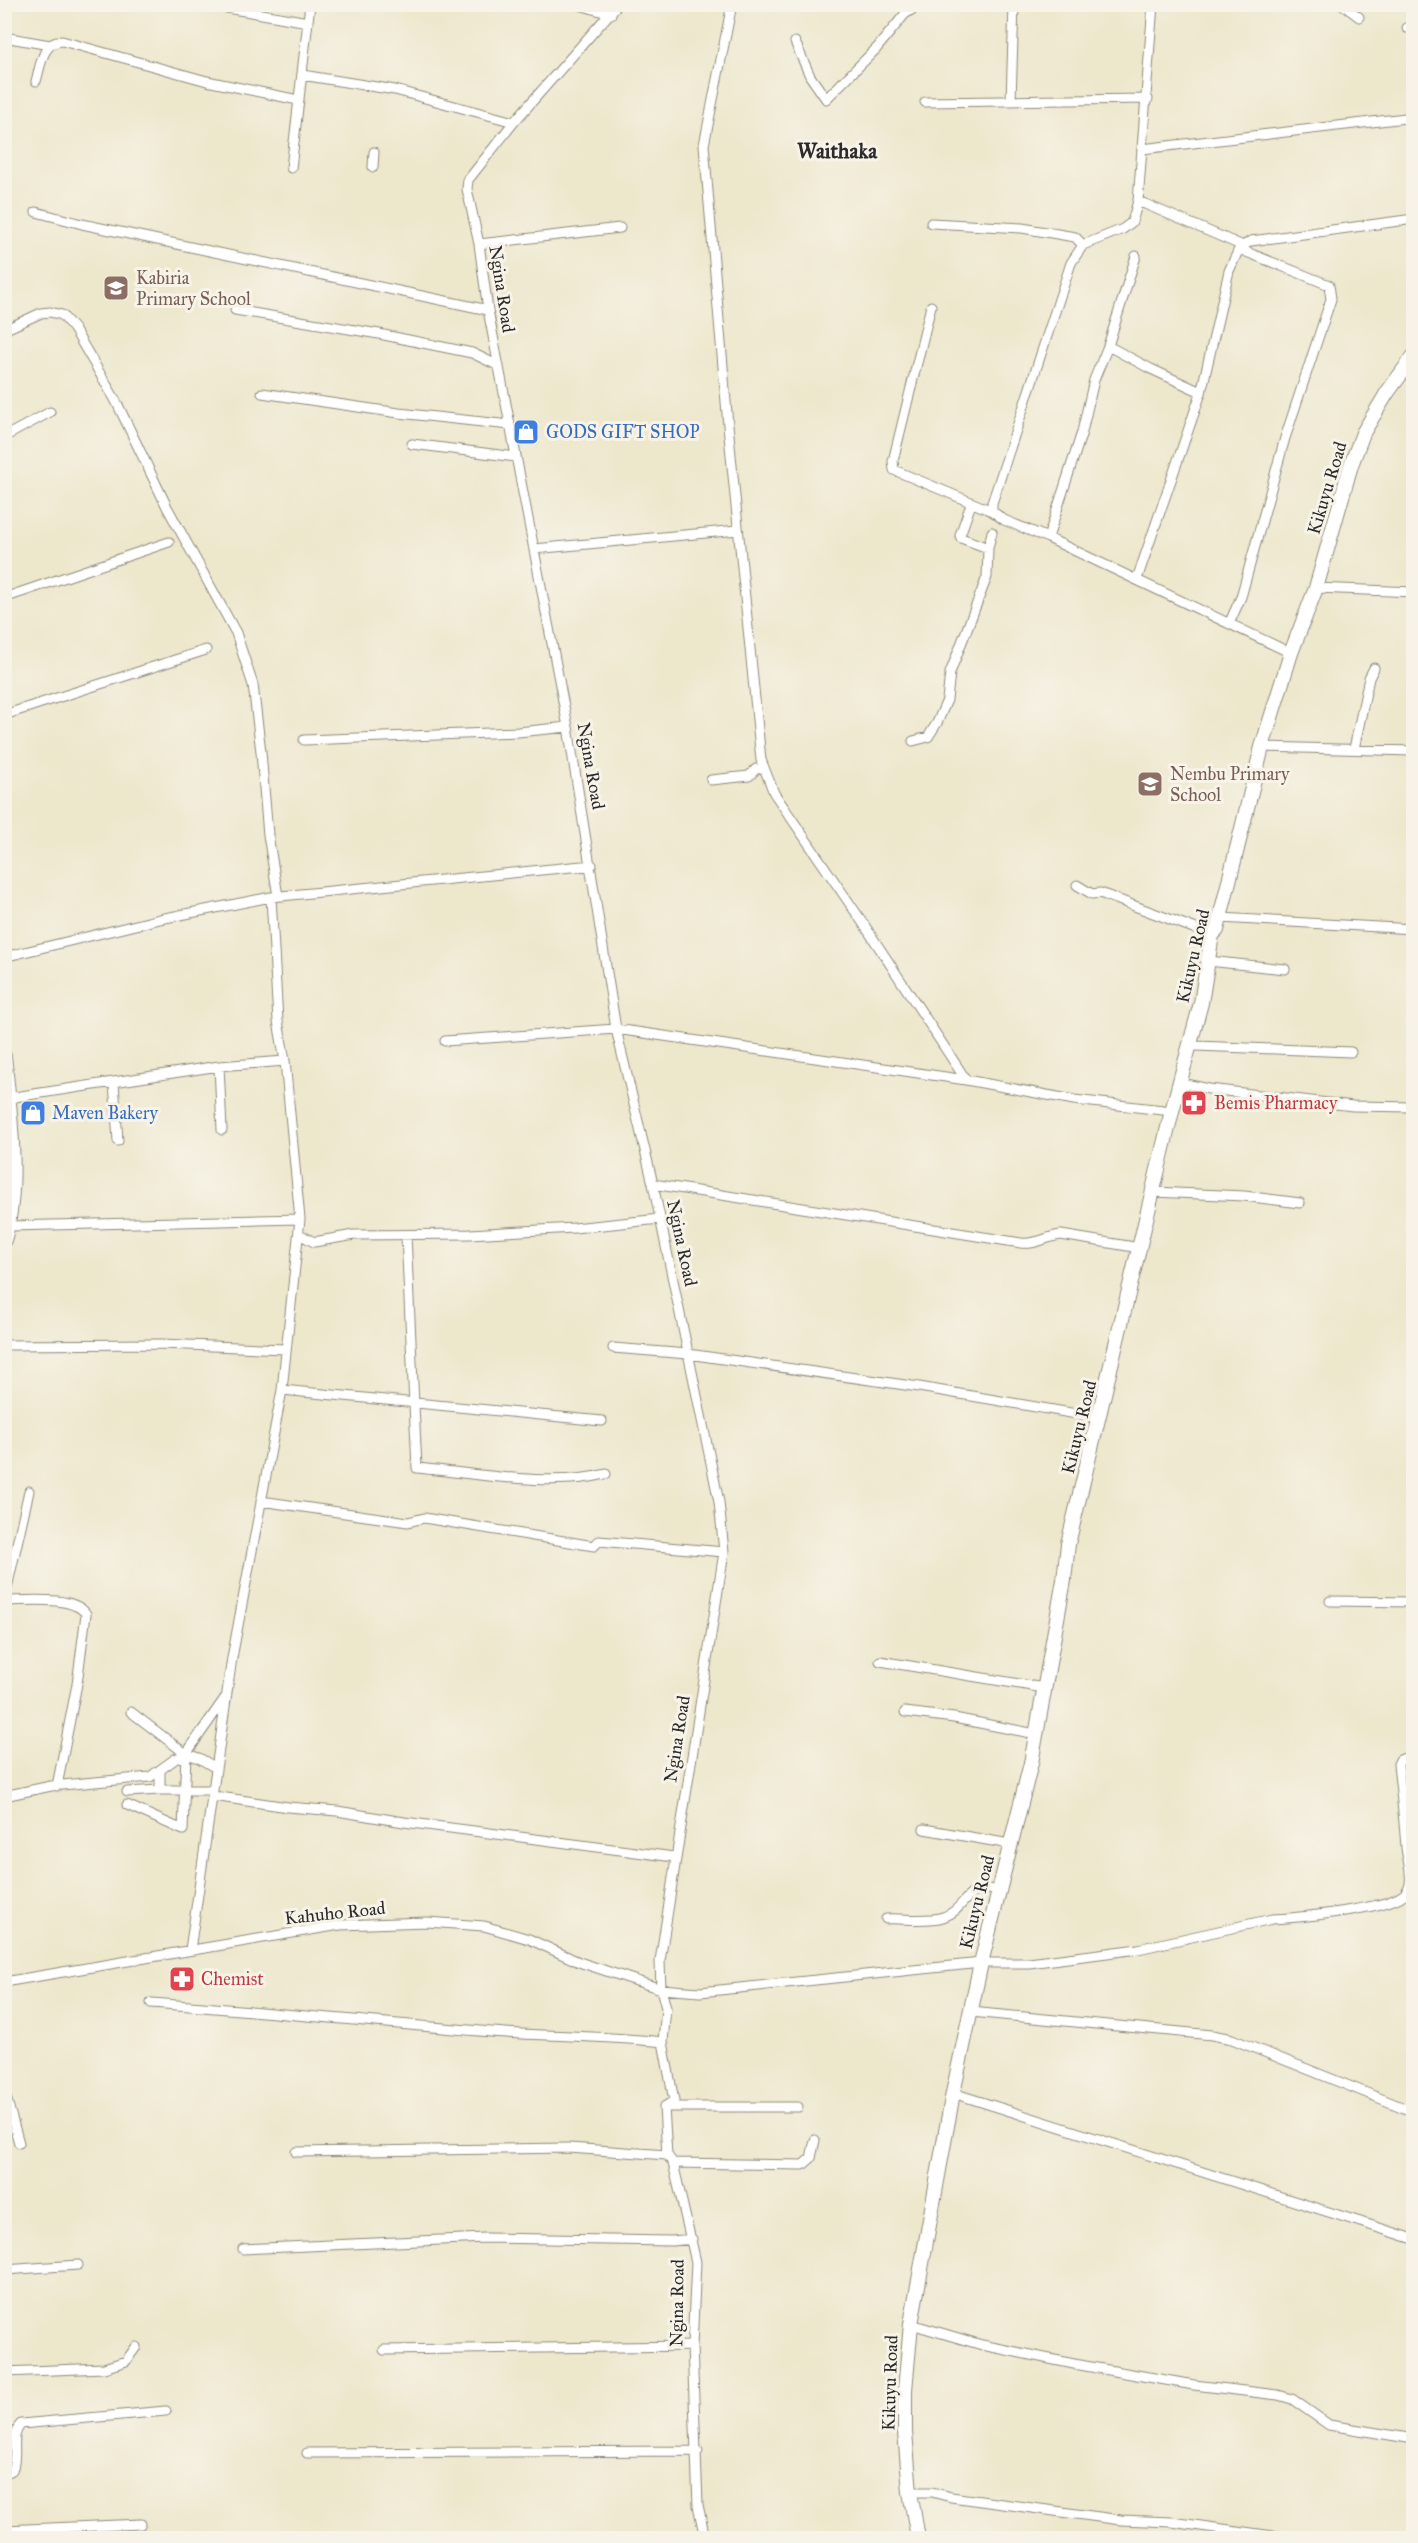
<svg xmlns="http://www.w3.org/2000/svg" width="1418" height="2543" font-family="'IM FELL Great Primer',serif">
<rect width="100%" height="100%" fill="#f7f3e8"/>
<filter id="ink" filterUnits="userSpaceOnUse"><feTurbulence type="fractalNoise" baseFrequency=".0167" numOctaves="2"/><feDisplacementMap in="SourceGraphic" scale="12" xChannelSelector="R" yChannelSelector="G"/><feConvolveMatrix kernelMatrix="1 2 1 2 8 2 1 2 1" color-interpolation-filters="sRGB"/></filter>
<filter id="wash" filterUnits="userSpaceOnUse"><feTurbulence type="fractalNoise" baseFrequency=".008" numOctaves="4" result="noise"/><feDisplacementMap in="SourceGraphic" scale="24" xChannelSelector="R" yChannelSelector="G"/><feGaussianBlur stdDeviation="1.35" result="paint"/><feColorMatrix in="noise" values="0 0 0 0 0 0 0 0 0 0 0 0 0 0 0 0 0 1.4 0 .05"/><feComposite in="paint" operator="in"/></filter>
<g filter="url(#wash)">
<rect width="100%" height="100%" fill="#ede7cc"/>
</g>
<g filter="url(#ink)">
<g fill="none" stroke-linecap="round" stroke-linejoin="round">
<!-- minor casing -->
<g stroke="#8c897c" stroke-width="11">
<path id="minor" d="M203 4 308 22
M576 4 611 14
M618 4 514 122 468 180 467 189 479 244 488 310 568 727 616 1029 653 1184 719 1502 724 1552 660 1961 661 1989 666 2008 663 2042 674 2101 664 2107 667 2155 673 2163 696 2262 692 2346 698 2505 705 2538
M732 4 704 145 728 425 761 760 774 793 863 923 966 1080
M1153 4 1138 201 1132 222 1123 229 1083 245 1071 263 992 503V511L1004 520 1048 538 1291 653
M1342 4 1359 17
M1407 28H1414
M4 37 50 45
M795 42 810 76 826 99 877 48 905 14 921 4
M302 75 395 90 514 122
M36 81C41 65 42 42 62 41L207 81 298 100
M1011 101 1014 4
M925 102 1148 99
M1142 149 1414 117
M373 167 374 152
M291 168 310 4
M1138 201 1243 246 1251 241 1414 219
M36 212 82 224 488 310
M931 223 1022 228 1075 237 1083 245
M479 244 620 228
M931 306 893 461 894 470 992 511
M235 310 379 334 472 353 499 366
M4 330 41 313 50 312 62 315 74 329 116 401 167 507 236 633 253 685 261 752 268 835 278 896
M1108 346 1151 369 1201 392
M262 393 399 413 510 425
M4 437 50 412
M412 444 516 457
M971 504 960 535 961 538 988 548
M1048 538 1082 432 1094 380 1108 346 1136 256
M534 549 738 530
M1137 579 1201 393 1229 271 1239 249 1243 246
M1316 588 1414 592
M4 598 169 542
M1229 624 1241 597 1285 438 1331 299 1329 285 1239 249
M4 715 206 650
M304 740 518 732 568 727
M913 741 928 737 937 723 947 700 950 673 987 577 988 548 992 532
M1262 747 1414 751
M1354 749 1369 678 1374 668
M711 780 749 776 756 769 763 768
M1077 885 1092 894 1100 893 1212 935
M1220 918 1414 929
M4 957 160 919 271 897 592 865
M1208 961 1285 969
M445 1041 616 1029 966 1080 1074 1100 1172 1111
M1190 1043 1196 1046 1351 1052
M219 1066 222 1130
M114 1082 118 1141
M1181 1083 1209 1089 1353 1106 1414 1107
M8 1098 219 1066 285 1061
M653 1184 1021 1243C1035 1245 1046 1237 1061 1235L1140 1248
M1154 1192 1244 1196 1300 1203
M9 1226 300 1219
M299 1234 314 1242 354 1235 470 1234 574 1228 660 1219
M406 1235 417 1468C474 1473 551 1488 606 1474
M4 1345 161 1344 286 1349
M613 1348 688 1354 919 1387 1100 1418
M282 1390 602 1421
M29 1491 4 1601C25 1601 74 1595 86 1614L77 1684 57 1786
M261 1501 408 1522 424 1518 594 1546 599 1541 724 1552
M1330 1601 1414 1602
M880 1661 1044 1688
M131 1712 186 1754
M905 1712 954 1718 1036 1734
M160 1790H213
M127 1792 160 1790V1770
M4 1796 51 1786 150 1777 175 1759 186 1754 199 1758 216 1768
M213 1796 288 1807 337 1811 404 1822 674 1857
M127 1805 183 1830 186 1754 225 1698
M924 1829 1010 1844
M886 1919C903 1918 927 1922 943 1917 968 1909 965 1881 999 1891
M190 1950 232 1658 282 1390 300 1219 285 1061 278 1021 271 897
M4 1982 340 1925 427 1922 484 1926 529 1939 579 1962 661 1989 700 1992 981 1963H1029L1138 1949 1272 1919C1296 1918 1386 1909 1403 1895 1406 1893 1409 1887 1410 1884 1412 1872 1407 1858 1406 1847 1404 1819 1401 1792 1398 1764L1400 1760 1414 1755
M151 2003C264 2011 377 2023 491 2032 548 2036 606 2036 663 2042
M971 2012 1212 2035 1232 2039 1414 2112
M4 2090 19 2143
M953 2093 1414 2239
M664 2107H798
M296 2152 569 2148 667 2155
M673 2163 803 2165 811 2158 815 2140
M243 2249 485 2238 672 2241 692 2239
M4 2270 78 2265
M911 2324 982 2345 1074 2364 1194 2385 1278 2395 1292 2399 1329 2425 1414 2439
M384 2350 692 2346
M4 2372 104 2368 126 2361 136 2347
M307 2453 698 2451
M4 2474 12 2470C19 2455 9 2436 21 2424L166 2411
M910 2492H932L951 2497 1121 2520 1172 2522 1273 2536 1308 2538
M4 2530 141 2524"/>
</g>
<!-- secondary casing -->
<g stroke="#8c897c" stroke-width="16">
<path id="secondary" d="M4 1056C10 1111 20 1187 4 1240
M918 2538 910 2492 905 2432V2390L911 2324 953 2093 981 1963 1031 1763 1064 1580 1068 1544 1172 1111 1201 1003 1212 935 1217 930 1262 747 1291 653 1316 588 1351 465 1363 433 1387 393 1414 356"/>
</g>
<!-- minor -->
<use href="#minor" stroke="#fff" stroke-width="9"/>
<!-- secondary -->
<use href="#secondary" stroke="#fff" stroke-width="14"/>
</g>
</g>
<!-- icons -->
<defs>
<g id="school-square" transform="scale(1.35)"><rect x="-9" y="-9" width="18" height="18" rx="4" fill="#8d6e63" stroke="#f7f3e8"/><path d="M0-5L7-2L0 1L-7-2ZM-4 1L0 2.5L4 1V4Q0 6-4 4Z" fill="#fff"/></g>
<g id="shop-square" transform="scale(1.35)"><rect x="-9" y="-9" width="18" height="18" rx="4" fill="#3f7fe0" stroke="#f7f3e8"/><path d="M-5-2.5h2.3a2.7 3.5 0 0 1 5.4 0H5L5.5 6h-11ZM-1.5-2.5h3a1.5 2.3 0 0 0-3 0Z" fill="#fff"/></g>
<g id="pharmacy-square" transform="scale(1.35)"><rect x="-9" y="-9" width="18" height="18" rx="4" fill="#e0444e" stroke="#f7f3e8"/><path d="M-2-6h4v4h4v4h-4v4h-4v-4h-4v-4h4Z" fill="#fff"/></g>
</defs>
<g fill-rule="evenodd">
<use href="#school-square" x="116" y="288"/>
<use href="#shop-square" x="526" y="432"/>
<use href="#school-square" x="1150" y="784"/>
<use href="#pharmacy-square" x="1194" y="1103"/>
<use href="#shop-square" x="33" y="1113"/>
<use href="#pharmacy-square" x="182" y="1979"/>
</g>
<g text-anchor="middle" dominant-baseline="central" stroke-width="6" stroke-linejoin="round" paint-order="stroke">
<!-- education labels -->
<g font-size="18" fill="#785e54" stroke="#f7f3e8" text-anchor="start">
<text x="136" y="278">Kabiria<tspan x="136" dy="21">Primary School</tspan></text>
<text x="1170" y="774">Nembu Primary<tspan x="1170" dy="21">School</tspan></text>
</g>
<!-- street labels -->
<g font-size="18" fill="#2b2b2b" stroke="#f7f3e8">
<text transform="translate(502 289) rotate(81)">Ngina Road</text>
<text transform="translate(1327 488) rotate(-73)">Kikuyu Road</text>
<text transform="translate(591 766) rotate(80)">Ngina Road</text>
<text transform="translate(1193 956) rotate(-77)">Kikuyu Road</text>
<text transform="translate(682 1243) rotate(78)">Ngina Road</text>
<text transform="translate(1079 1427) rotate(-76)">Kikuyu Road</text>
<text transform="translate(677 1739) rotate(-81)">Ngina Road</text>
<text transform="translate(977 1902) rotate(-76)">Kikuyu Road</text>
<text transform="translate(335 1913) rotate(-6)">Kahuho Road</text>
<text transform="translate(677 2303) rotate(-89)">Ngina Road</text>
<text transform="translate(890 2383) rotate(-88)">Kikuyu Road</text>
</g>
<!-- shop labels -->
<g font-size="18" fill="#366cbe" stroke="#f7f3e8" text-anchor="start">
<text x="546" y="432">GODS GIFT SHOP</text>
<text x="52" y="1113">Maven Bakery</text>
</g>
<!-- health labels -->
<g font-size="18" fill="#be3a42" stroke="#f7f3e8" text-anchor="start">
<text x="1214" y="1103">Bemis Pharmacy</text>
<text x="201" y="1979">Chemist</text>
</g>
<!-- quarter labels -->
<g font-size="21" font-weight="bold" fill="#2b2b2b" stroke="#f7f3e8">
<text x="837" y="151">Waithaka</text>
</g>
</g>
<!-- margin -->
<rect width="1418" height="2543" fill="none" stroke="#f7f3e8" stroke-width="24"/>
</svg>
